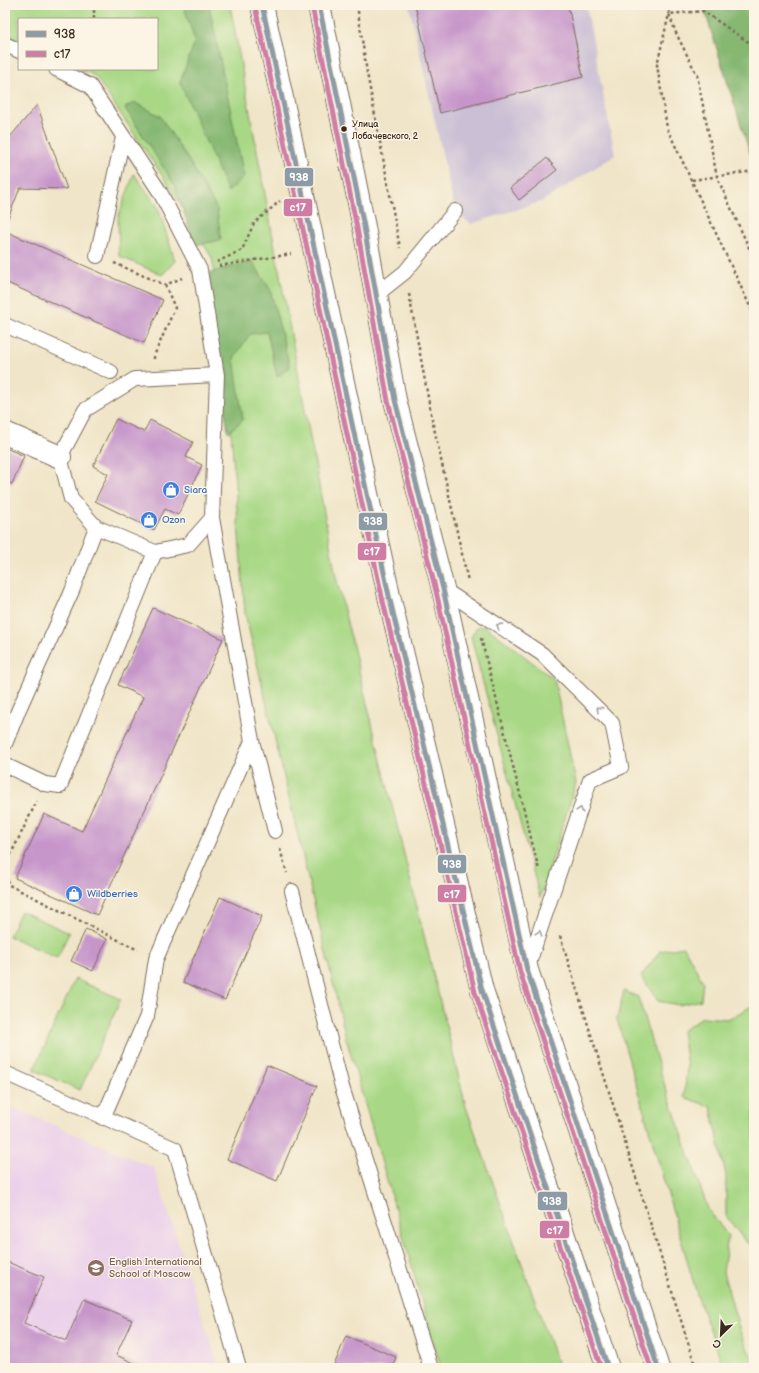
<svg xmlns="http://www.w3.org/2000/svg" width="759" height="1373" font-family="'Balsamiq Sans',sans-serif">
<rect width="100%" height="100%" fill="#fcf5e5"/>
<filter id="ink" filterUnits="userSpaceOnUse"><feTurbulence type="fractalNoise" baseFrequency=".025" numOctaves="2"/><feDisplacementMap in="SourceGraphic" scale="8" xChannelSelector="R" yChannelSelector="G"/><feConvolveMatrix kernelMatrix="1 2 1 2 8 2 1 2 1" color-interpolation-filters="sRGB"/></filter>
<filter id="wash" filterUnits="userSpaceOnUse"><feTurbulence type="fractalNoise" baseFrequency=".012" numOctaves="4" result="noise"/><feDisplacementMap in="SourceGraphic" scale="16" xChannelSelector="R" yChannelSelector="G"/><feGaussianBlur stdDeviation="0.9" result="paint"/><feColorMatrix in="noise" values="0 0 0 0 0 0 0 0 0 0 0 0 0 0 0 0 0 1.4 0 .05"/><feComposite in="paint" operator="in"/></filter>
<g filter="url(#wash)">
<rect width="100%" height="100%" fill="#f0e5c8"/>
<!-- built -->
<path fill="#ecd1ea" d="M5 1104 154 1168 219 1368H5Z"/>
<!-- industrial -->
<path fill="#cbbfd5" d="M409 5H586L615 155 543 201 471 224 455 211Z"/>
<!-- green -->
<path fill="#a8d885" stroke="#728152" d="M5 5H230L336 577 466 1107 559 1368H441L346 1038 245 613 223 329 212 258 168 184 95 76 80 69H157V19H19V41L5 34Z
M134 174 158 207 175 261 162 275 119 256 118 217Z
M485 626 554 679 576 783 540 898 471 637 477 627Z
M21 911 69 933 57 958 9 936Z
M684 947 703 982 701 1000 679 1005 658 1001 641 976 660 951Z
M75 979 121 999 80 1090 34 1070Z
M624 991 638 997 664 1083 708 1209 728 1236 723 1272 741 1335 754 1362V1368H724L698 1298 617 1019Z
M754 1005V1247L745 1241 726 1216V1176L711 1107 684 1097 687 1067 682 1031 702 1017 728 1019Z"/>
<!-- forest -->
<path fill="#86b872" stroke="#607148" d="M178 5H209L244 177 228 192 180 82 195 41 184 7Z
M703 5H754V166Z
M134 102 160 116 192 166 217 209 221 240 195 245 174 184 125 108Z
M252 261 270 289 290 367 277 377 267 332 250 334 234 358 243 420 228 432 206 274Z"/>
<g id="blocks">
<!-- building -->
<path fill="#c696cb" d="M415 5H568L583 77 440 113Z
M37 105 67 189 20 188 5 226V143Z
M547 158 557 170 519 200 510 188Z
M5 231 163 300 144 343 5 282Z
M116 419 144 432 150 420 193 442 186 457 202 465 178 515 165 509 154 530 95 501 108 474 93 466Z
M6 448 24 456 12 484 5 481Z
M153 608 223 639 97 915 15 878 44 814 82 831 143 697 118 685Z
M220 897 262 916 225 1000 183 982Z
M86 929 107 939 93 971 71 961Z
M267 1065 317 1086 277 1181 227 1159Z
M5 1261 44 1277 24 1323 66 1341 84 1299 132 1320 116 1355 141 1366V1368H5Z
M346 1336 396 1357 392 1368H333Z"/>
</g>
</g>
<g filter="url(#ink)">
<use href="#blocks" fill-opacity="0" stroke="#7a6b5a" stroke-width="1"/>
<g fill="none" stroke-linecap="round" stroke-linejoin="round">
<!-- service casing -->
<g stroke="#7a6b5a" stroke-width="16">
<path id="service" d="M5 44 19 51
M56 69 90 86 160 192 200 270 217 375 212 518 252 741 275 831
M97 256 123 137
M376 295 405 272 455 211
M5 325 111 372
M155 552 96 527 71 499 60 457 85 410 135 379 217 375
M443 589 542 654 612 723 621 767 590 780 528 966
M5 744 19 709 72 591 96 527
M5 765 45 784 60 786 155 552 188 545 212 518
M292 891 342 1087 431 1368
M5 1073 175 1149 239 1368
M103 1118 147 1016 156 959 252 741"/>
</g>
<!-- minor casing -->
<g stroke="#7a6b5a" stroke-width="24">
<path id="minor" d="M5 433 60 457"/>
</g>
<!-- secondary casing -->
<g stroke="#7a6b5a" stroke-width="24">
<path id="secondary" d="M262 5 389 596 482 990 608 1368
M319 5 364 227 395 400 443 589 527 970 658 1368"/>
</g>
<!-- path -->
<path stroke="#7a6b5a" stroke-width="2.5" stroke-dasharray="3 3" stroke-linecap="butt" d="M357 5 367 73 400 248
M669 5V14L657 65 667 128 754 315
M94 19V5
M754 44H751L703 11 669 14 676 33 697 75 717 177 754 259
M692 180 754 171
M217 262 242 250 254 223 280 201
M114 263 165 285 182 278
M219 266 291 254
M409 294 432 419 468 581
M154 359V356L175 308 165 285
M481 638 539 870
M280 849 287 873
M5 866 37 801
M5 874 9 885 138 950
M560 936 696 1368"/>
<!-- service -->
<use href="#service" stroke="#fff" stroke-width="14"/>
<!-- minor -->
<use href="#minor" stroke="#fff" stroke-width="22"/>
<!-- secondary -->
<use href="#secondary" stroke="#fff" stroke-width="22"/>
<!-- bus-1 casing -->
<g stroke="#fcf5e5" stroke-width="8">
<path id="bus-1" d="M262 5 389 596 482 990 608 1368
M319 5 364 227 395 400 443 589 527 970 658 1368"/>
</g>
<!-- bus-2 casing -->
<g stroke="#fcf5e5" stroke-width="8">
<path id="bus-2" d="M255 6 382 597 475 992 601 1368
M312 6 357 228 388 401 436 591 520 972 651 1368"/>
</g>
<!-- bus-1 -->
<use href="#bus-1" stroke="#8c9ba5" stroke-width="5"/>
<!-- bus-2 -->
<use href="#bus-2" stroke="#ce7ea5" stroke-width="5"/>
</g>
<!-- one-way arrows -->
<defs><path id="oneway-chevron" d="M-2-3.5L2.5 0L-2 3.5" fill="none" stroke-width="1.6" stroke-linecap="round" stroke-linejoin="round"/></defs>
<g stroke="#a79f9a">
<use href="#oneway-chevron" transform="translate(499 626) rotate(-147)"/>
<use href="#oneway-chevron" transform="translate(599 709) rotate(-136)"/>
<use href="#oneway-chevron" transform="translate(580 810) rotate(-72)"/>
<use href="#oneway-chevron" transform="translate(539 933) rotate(-72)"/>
</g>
</g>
<!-- icons -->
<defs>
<g id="shop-disc" transform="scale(0.9)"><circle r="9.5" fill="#3f7fe0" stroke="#fcf5e5"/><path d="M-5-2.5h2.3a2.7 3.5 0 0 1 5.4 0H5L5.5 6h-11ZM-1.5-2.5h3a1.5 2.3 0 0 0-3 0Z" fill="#fff"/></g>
<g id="school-disc" transform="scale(0.9)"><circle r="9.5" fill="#8d6e63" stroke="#fcf5e5"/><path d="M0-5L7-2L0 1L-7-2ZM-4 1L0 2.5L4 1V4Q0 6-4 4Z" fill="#fff"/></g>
</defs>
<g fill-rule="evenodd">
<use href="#shop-disc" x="171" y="490"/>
<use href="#shop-disc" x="149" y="520"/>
<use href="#shop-disc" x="74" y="894"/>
<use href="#school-disc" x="96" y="1268"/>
</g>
<!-- markers -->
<circle fill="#3b2a1e" stroke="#fcf5e5" stroke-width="1.5" cx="344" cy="129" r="3.5"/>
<g text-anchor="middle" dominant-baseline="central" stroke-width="3" stroke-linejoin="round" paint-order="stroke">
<!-- bus labels -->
<g font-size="9" fill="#3b2a1e" stroke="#fcf5e5" text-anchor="start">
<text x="352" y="124">Улица<tspan x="352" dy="12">Лобачевского, 2</tspan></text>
</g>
<!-- shop labels -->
<g font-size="10" fill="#366cbe" stroke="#fcf5e5" text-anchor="start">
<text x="184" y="490">Siara</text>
<text x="162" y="520">Ozon</text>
<text x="87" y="894">Wildberries</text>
</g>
<!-- education labels -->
<g font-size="10" fill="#785e54" stroke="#fcf5e5" text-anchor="start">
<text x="109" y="1262">English International<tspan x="109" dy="12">School of Moscow</tspan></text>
</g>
</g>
<g stroke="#fcf5e5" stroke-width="1.5">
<rect x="284" y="167" width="30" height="20" rx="4" fill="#8c9ba5"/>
<rect x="283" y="198" width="30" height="19" rx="4" fill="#ce7ea5"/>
<rect x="358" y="512" width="30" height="19" rx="4" fill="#8c9ba5"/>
<rect x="357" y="542" width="30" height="19" rx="4" fill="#ce7ea5"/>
<rect x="437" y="854" width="30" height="20" rx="4" fill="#8c9ba5"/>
<rect x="437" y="884" width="30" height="19" rx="4" fill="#ce7ea5"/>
<rect x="537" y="1191" width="31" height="20" rx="4" fill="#8c9ba5"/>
<rect x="539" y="1220" width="31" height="19" rx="4" fill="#ce7ea5"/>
</g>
<g font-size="11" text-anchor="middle" font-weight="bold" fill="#fff">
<text x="299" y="181">938</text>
<text x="298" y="211">с17</text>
<text x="373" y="525">938</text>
<text x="372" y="555">с17</text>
<text x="452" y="868">938</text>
<text x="452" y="898">с17</text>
<text x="552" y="1205">938</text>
<text x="555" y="1234">с17</text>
</g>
<!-- margin -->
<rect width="759" height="1373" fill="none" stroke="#fcf5e5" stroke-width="20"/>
<!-- legend -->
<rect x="18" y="18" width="140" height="52" fill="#fcf5e5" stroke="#afa495"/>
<rect x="26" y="31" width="20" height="6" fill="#8c9ba5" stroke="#afa495"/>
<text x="54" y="38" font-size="12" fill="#3b2a1e">938</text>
<rect x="26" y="51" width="20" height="6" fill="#ce7ea5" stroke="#afa495"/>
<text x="54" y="58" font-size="12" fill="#3b2a1e">с17</text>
<!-- north arrow -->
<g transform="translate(721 1335) rotate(204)" stroke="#fcf5e5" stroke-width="3" paint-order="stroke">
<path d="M0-3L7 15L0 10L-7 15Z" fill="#3b2a1e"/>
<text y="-6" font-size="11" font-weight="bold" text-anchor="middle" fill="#3b2a1e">С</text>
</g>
</svg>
